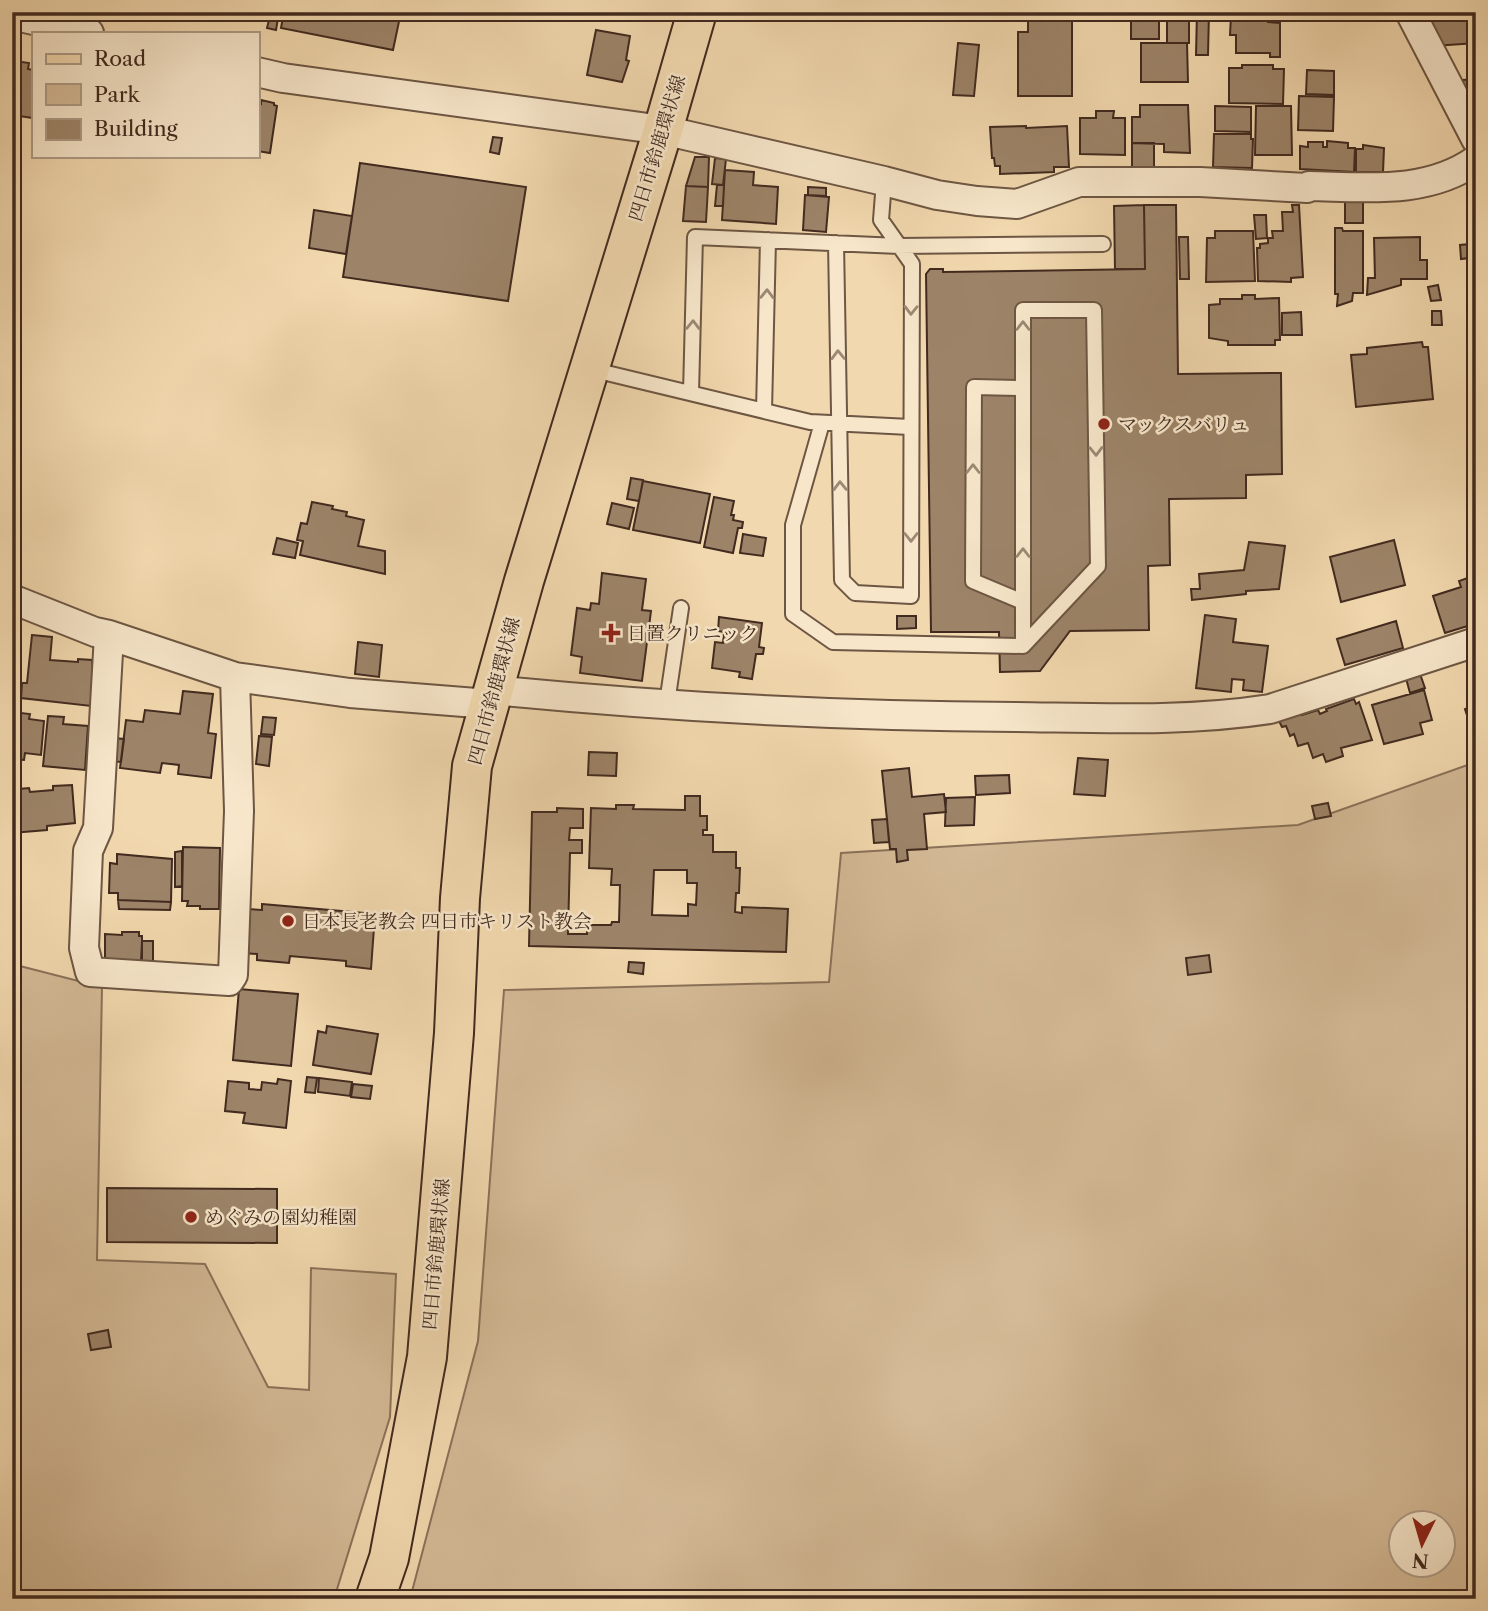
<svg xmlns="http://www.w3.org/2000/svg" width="1488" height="1611" font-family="'Libre Caslon Text','Noto Serif JP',serif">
<rect width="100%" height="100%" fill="#f2d8ae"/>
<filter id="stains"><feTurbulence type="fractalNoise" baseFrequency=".00286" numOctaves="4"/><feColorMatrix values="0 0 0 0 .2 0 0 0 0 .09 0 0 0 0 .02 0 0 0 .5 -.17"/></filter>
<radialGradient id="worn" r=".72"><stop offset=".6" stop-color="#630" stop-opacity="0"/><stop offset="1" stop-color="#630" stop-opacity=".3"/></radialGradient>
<!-- green -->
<path fill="#d4ba96" stroke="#8a725a" stroke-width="2" fill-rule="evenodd" d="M1476 762V1599H410L478 1341 504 990 829 982 841 853 1298 825ZM1400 1524H1442V1566H1400Z
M12 964 102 987 97 1260 205 1264 268 1387 309 1390 311 1268 396 1274 390 1417 334 1599H12Z"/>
<!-- building -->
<path fill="#9d8469" stroke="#412a1f" stroke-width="2" fill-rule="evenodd" d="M271 12H279L276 30 267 28Z
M284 12H401L393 50 281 28Z
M1072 12V96H1018V32H1028V13Z
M1131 12H1159V39H1131Z
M1197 12H1209L1208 55H1196Z
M1475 14 1476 43 1434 46 1421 18Z
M1231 16 1268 17V22L1280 23V57H1270V53H1236V35H1230Z
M1167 21H1189V43H1167Z
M596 30 630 36 626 60 629 61 622 82 587 75Z
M958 43 979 45 974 96 953 95Z
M1141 43H1187L1188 82H1141Z
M15 61 29 63 28 69 33 70V118L12 115V66Z
M1242 65H1273V69H1284L1283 104 1229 103V68H1242Z
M1307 70 1334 71V95L1306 94Z
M1476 79V96L1464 97 1463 80Z
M1299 96 1334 97 1333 131 1298 130Z
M261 100 274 103V105L277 106 270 153 257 151V103L261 104Z
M1140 105H1188L1190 153 1164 152V144L1132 143V117H1140Z
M1215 106 1251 107V132L1215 131Z
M1256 106H1291L1292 155H1255Z
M1096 111H1114L1113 118H1125V155L1080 154V118H1096Z
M1026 126V128L1067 126 1069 167H1054V172L1000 174V166H995L994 158H992L990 127Z
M1214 134H1251V139H1253L1252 168 1213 167Z
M493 137 502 138 499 154 490 152Z
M1327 141 1348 143V148H1355L1354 172 1300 169V146L1308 147V142H1323V147H1327Z
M1132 143H1154V168H1132Z
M1363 145 1384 148 1383 172H1356V149H1363Z
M695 157H709L708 187 686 186Z
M715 158 726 159 723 185 712 184Z
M360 163 526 187 508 301 343 277Z
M725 170 754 172 753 185 778 187 776 224 722 220Z
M717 185H724L723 206H715Z
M686 186 708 187 706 222 683 221Z
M808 187 826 188V196L808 195Z
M805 195 829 197 826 232 803 230Z
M1345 200H1363V223H1345Z
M1144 205H1176L1178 374 1281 373 1282 474 1246 475V498L1169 499 1170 565 1148 566 1149 630 1070 631 1040 671 1000 672 999 632H931L926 274 930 269H943V272L1145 269Z
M1144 205 1145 269H1115L1114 206Z
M1292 205H1299L1303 277 1291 278V282L1258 281 1257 248H1260V244L1268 243V238H1273L1272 231H1283L1282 212H1293Z
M314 210 352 216 346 254 309 248Z
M1254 215H1266L1267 238 1256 239Z
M1335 228H1342L1343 231H1363V293H1353L1352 301 1337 306 1338 294H1335Z
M1215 231H1253L1255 281 1206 282 1207 238H1215Z
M1476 234V257L1461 259 1460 245 1470 244 1469 235Z
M1179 237H1188L1189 279H1180Z
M1420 237V260H1427V279H1401V285L1367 295 1368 278H1375L1374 238Z
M1438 285 1441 300 1431 301 1428 287Z
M1242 295H1255V299L1279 298 1280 340H1275V345H1228V341L1209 338V305L1220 304V299H1242Z
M1432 311H1441L1442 325H1432Z
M1301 312 1302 335H1282V313Z
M1422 342 1423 347H1428L1433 399 1356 407 1351 355 1367 354V348Z
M631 478 643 480 639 501 627 499Z
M643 481 710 494 700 543 633 530Z
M714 497 734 501 731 515H734L733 520 743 522 742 528H738L733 553 704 547Z
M312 502 333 506 332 509 347 512 346 516 364 520 358 546 385 551V574L300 555 303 541 297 540 301 523 307 524Z
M612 503 634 508 629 529 607 524Z
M743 534 766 538 763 556 740 553Z
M277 538 298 543 295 558 273 554Z
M1394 540 1405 585 1341 602 1330 557Z
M1249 542 1285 546 1279 589 1246 591V594L1192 600 1191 589H1200L1199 574 1244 570Z
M602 573 646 579 642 610 651 611 642 681 580 673 582 657 571 655 577 608 590 610 591 603 599 604Z
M1476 575V628L1474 624 1445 633 1433 596 1461 587 1459 581Z
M1205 615 1236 619 1233 642 1268 646 1262 692 1243 690 1244 680 1232 679 1231 692 1196 688Z
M897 616H916V628L897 629Z
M719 617 762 623 759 647 764 648 763 654H756L752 679 739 677 740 672 712 668 715 642 723 643 724 632 718 631Z
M1396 621 1403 648 1345 665 1337 639Z
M32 635 52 637 50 660 78 662V659L92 660 94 679 91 706 21 698 22 683H27Z
M358 642 382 645 379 677 355 674Z
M1419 671 1425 688 1410 693 1405 675Z
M1424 690 1432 720 1420 723 1423 734 1384 744 1372 705Z
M183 691 213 694 208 733 216 734 211 778 178 774 179 765 162 763 160 773 120 768 126 720 143 722 145 710 180 714Z
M1354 699 1356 704 1359 702 1372 740 1341 748 1343 756 1326 762 1323 754 1313 758 1308 743 1298 746 1294 734 1290 736 1286 726 1282 727 1279 721 1300 710 1302 715 1318 710 1320 714 1327 711 1326 709Z
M1476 705V743L1465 709Z
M12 712 30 714 29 719 44 721 41 755 25 753 24 760 12 759Z
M48 716 64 717 63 724 88 726 85 770 43 766Z
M263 717 276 718 274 735 261 734Z
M259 736 272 737 269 766 256 764Z
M113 738 124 739 121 762 110 761Z
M589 752 617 753 616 776 588 775Z
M1078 758 1108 760 1105 796 1074 794Z
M909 768 912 797 944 794 946 812 924 814 927 849 907 850 908 860 897 862 896 849H890L882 771Z
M1009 775 1010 793 976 795 975 776Z
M72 785 75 823 47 826V830L12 833V793H19V789L29 788 30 792 53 790V786Z
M685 796H700V816H707V830H703V835H713V852H736V868H740L739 893H736L735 912 742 913V907L788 909 786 952 529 946 532 812H557V808L583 809V828H570L569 840H582V853H570L568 934H587V925H611L612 922H619L620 885H611L612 869 589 868 591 808 616 809V805H634L633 809 685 810ZM654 870H687V883H697L696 905 688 904V916L652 915Z
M975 797 974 825 945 826 946 798Z
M1328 803 1331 816 1315 819 1312 806Z
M887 819 889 842 874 843 872 820Z
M183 847 220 848 219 909H200V906H187L188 901H182Z
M182 851V886L175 887V852Z
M117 854 172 859 171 902 118 900V893H109L110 863 117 864Z
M118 900 171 902 170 910 119 909Z
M262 904 375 914 371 969 346 966V961L290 956 289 963 257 960V954L243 953 247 909 262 910Z
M122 932H139V936H142V964L105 963V934L122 935Z
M142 941H153V962H141Z
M1209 955 1211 972 1188 975 1186 958Z
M629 962 644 963 643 974 628 972Z
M239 989 298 994 291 1066 233 1060Z
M327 1026 378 1034 371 1074 313 1065 318 1031 326 1033Z
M307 1077 317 1078 315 1093 305 1092Z
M319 1078 352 1082 350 1096 318 1092Z
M278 1079 291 1081 286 1128 243 1123 245 1113 225 1111 228 1081 249 1083V1089L261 1090 262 1082 277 1084Z
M353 1084 372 1086 370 1099 351 1097Z
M107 1188 277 1189V1243L107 1242Z
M108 1330 111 1347 91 1350 88 1334Z"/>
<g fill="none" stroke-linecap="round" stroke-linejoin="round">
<!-- lane casing -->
<g stroke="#6d5643" stroke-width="18">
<path id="lane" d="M836 243 842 580 855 593 911 596 912 264 881 220 884 181
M590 369 810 422 910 427
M691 393 695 237 899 246 1103 244
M764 411 768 240
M822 423 793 525V614L833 642 1023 646 1098 566 1094 310H1023V646
M1023 602 973 581 974 387 1023 388
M667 703 681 608"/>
</g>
<!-- street casing -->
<g stroke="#6d5643" stroke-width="32">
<path id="street" d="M1410 12 1476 139
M12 15 89 33
M257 72 283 78 663 130 884 181 937 195 977 201 1017 204 1079 182H1200L1307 188 1309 186C1366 187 1427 195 1476 160
M12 599 95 632 109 635 235 677 350 693 489 704
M109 635 98 828 88 851 84 948 90 972 229 981 233 975 239 811 235 677
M493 690C666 707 843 716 1016 717 1100 718 1186 722 1270 709L1476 642"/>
</g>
<!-- primary casing -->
<g stroke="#412a1f" stroke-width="42">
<path id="primary" d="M375 1599 389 1558 427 1357 454 1033 460 898 472 766 524 581 663 130 697 12"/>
</g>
<!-- lane -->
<use href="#lane" stroke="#f7e6ca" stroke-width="14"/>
<!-- street -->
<use href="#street" stroke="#f7e6ca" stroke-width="28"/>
<!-- primary -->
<use href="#primary" stroke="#f2d8ae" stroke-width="38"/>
</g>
<!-- one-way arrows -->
<defs><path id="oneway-chevron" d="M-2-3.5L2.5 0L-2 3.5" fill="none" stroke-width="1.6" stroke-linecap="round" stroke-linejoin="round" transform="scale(1.75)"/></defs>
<g stroke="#9c8874">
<use href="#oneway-chevron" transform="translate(767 294) rotate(-89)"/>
<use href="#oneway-chevron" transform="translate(911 310) rotate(91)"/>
<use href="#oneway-chevron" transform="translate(693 325) rotate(-89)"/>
<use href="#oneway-chevron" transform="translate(1023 326) rotate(-90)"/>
<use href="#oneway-chevron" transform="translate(838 355) rotate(-91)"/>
<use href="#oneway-chevron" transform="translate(1096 451) rotate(89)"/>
<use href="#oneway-chevron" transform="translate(973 469) rotate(-90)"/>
<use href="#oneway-chevron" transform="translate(840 486) rotate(-91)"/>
<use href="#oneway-chevron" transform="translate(911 537) rotate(90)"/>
<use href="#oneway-chevron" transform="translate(1023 553) rotate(-90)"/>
</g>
<!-- markers -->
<g fill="#8f2418" stroke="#f7e6ca" stroke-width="2.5">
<circle cx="1104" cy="424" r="7"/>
<path d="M607.5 622.5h7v7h7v7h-7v7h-7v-7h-7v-7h7z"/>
<circle cx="288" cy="921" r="7"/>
<circle cx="191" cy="1217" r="7"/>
</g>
<g text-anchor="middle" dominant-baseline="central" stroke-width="5" stroke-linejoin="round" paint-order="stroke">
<!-- street labels -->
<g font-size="19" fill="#412a1f" stroke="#f7e6ca">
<text transform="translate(657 148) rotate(-73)">四日市鈴鹿環状線</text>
<text transform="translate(494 691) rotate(-75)">四日市鈴鹿環状線</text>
<text transform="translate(436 1254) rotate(-85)">四日市鈴鹿環状線</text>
</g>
<!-- poi labels -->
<g font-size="19" fill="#412a1f" stroke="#f7e6ca" text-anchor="start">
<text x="1118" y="424">マックスバリュ</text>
<text x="627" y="633">日置クリニック</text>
<text x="302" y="921">日本長老教会 四日市キリスト教会</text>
<text x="205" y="1217">めぐみの園幼稚園</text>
</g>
</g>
<!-- margin -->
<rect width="1488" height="1611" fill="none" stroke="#f2d8ae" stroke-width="42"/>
<rect x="14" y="14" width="1460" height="1583" fill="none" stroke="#412a1f" stroke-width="3.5"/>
<rect x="21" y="21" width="1446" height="1569" fill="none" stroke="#412a1f" stroke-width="2"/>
<!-- legend -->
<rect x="32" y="32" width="228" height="126" fill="#f7e6ca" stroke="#ae9b86" stroke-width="2"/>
<rect x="46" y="54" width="35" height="10" fill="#f2d8ae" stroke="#ae9b86" stroke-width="2"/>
<text x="94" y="66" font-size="21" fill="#412a1f">Road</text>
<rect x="46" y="84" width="35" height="21" fill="#d4ba96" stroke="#ae9b86" stroke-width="2"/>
<text x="94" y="102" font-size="21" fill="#412a1f">Park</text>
<rect x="46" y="119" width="35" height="21" fill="#9d8469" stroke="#ae9b86" stroke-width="2"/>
<text x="94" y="136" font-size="21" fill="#412a1f">Building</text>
<!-- north arrow -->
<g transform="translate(1422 1544) rotate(185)"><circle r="33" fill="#f7e6ca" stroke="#ae9b86" stroke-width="2"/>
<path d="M0-5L12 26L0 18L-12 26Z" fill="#8f2418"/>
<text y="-10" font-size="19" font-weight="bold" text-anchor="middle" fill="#412a1f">N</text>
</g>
<rect width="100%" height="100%" filter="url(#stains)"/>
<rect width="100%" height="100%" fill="url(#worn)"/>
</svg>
